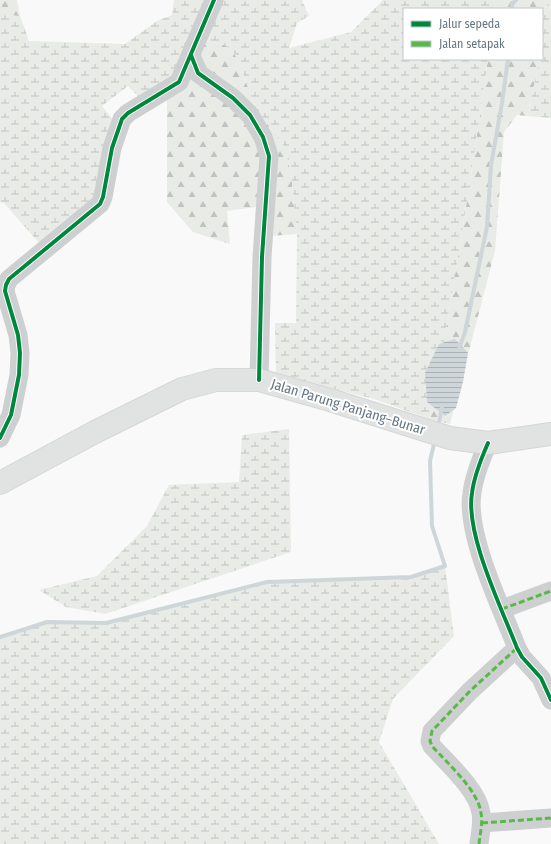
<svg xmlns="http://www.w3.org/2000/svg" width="551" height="844" font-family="'Fira Sans Condensed',sans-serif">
<defs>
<pattern id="forest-firs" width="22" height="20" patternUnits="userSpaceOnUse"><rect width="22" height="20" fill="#e8ebe6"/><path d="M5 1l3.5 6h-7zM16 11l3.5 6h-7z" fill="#c0c3c0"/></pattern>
<pattern id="wetland-marsh" width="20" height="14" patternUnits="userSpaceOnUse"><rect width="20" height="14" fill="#e8ebe6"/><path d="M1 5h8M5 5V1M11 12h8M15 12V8" fill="none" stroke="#c0c3c0"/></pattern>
<pattern id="water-rules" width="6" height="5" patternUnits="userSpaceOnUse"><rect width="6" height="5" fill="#ced6d9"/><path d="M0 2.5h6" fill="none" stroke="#abb2b5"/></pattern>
</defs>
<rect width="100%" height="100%" fill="#f9f9f9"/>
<!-- forest -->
<path fill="url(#forest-firs)" d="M0 0H17L20 16 0 15Z
M492 0H551L542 12V9H492Z
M203 40 225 45 232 50 238 60 256 109 284 146 291 172 297 234 258 237 256 207 227 211 230 244 193 232 167 202V93Z
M488 59H540L527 116 517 115 504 132 495 251 450 424 430 419C452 299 471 179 488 59Z"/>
<!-- wetland -->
<path fill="url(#wetland-marsh)" d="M174 0H302L309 16 297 23 289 48 351 32 383 0H492V9H404V59H488C471 179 452 299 430 419L374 399 276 374 275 323H296L297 234 291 172 284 146 256 109 238 60 232 50 225 45 203 40 147 105 128 86 102 106 124 133 107 199 46 251 4 203 0 202V15L20 16 29 41 125 44 157 21 172 15Z
M551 0V118L527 116 540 59H542V12Z
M289 429 291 552 105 614 66 607 39 590 97 576 147 526 169 485 239 482 242 435Z
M445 566 454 636 393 699 379 742 439 844H0V637L47 622 106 623 267 582 411 577Z"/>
<!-- water -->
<path fill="url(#water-rules)" d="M455 339 468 353 463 382 456 408 445 416 427 402 425 373 439 344Z"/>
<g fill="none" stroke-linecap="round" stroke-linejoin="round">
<!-- stream -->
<path stroke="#ced6d9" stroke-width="4" d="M512 9V4L516 0
M459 349 465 332 487 227 491 165 502 103 508 59
M438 428 442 407
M0 637 47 622 106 623 267 582 411 577 445 566 432 526 430 461 435 440"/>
<!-- major casing -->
<g stroke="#d5d6d7" stroke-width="24">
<path id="major" d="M0 483 95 432 182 389 216 380H259L330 400 450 438 488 443 551 434"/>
</g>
<!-- minor -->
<path stroke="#cecfd0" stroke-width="19" d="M191 55 198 73 233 98 250 115 263 137 269 156 262 257 259 380
M0 438 11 415 19 375 20 353 18 335 5 291 6 285 9 279 100 204 103 197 112 148 122 119 128 113 179 82 214 0
M488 443C481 459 474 476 472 493 465 534 502 609 517 648L522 657 541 678 551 700
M502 609 551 591
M482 823 551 818
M479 844C480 834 483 823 481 813 478 790 448 764 432 746L430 741 432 731 470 691 517 648"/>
<!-- major -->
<use href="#major" stroke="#e1e2e2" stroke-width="22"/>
<!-- quiet -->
<path stroke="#58b947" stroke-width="3" stroke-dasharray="6 3" stroke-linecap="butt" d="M502 609 551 591
M482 823 551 818
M479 844C480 834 483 823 481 813 478 790 448 764 432 746L430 741 432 731 470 691 517 648"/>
<!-- cycleway casing -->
<g stroke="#fff" stroke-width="6">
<path id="cycleway" d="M191 55 198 73 233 98 250 115 263 137 269 156 262 257 259 380
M0 438 11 415 19 375 20 353 18 335 5 291 6 285 9 279 100 204 103 197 112 148 122 119 128 113 179 82 214 0
M488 443C481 459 474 476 472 493 465 534 502 609 517 648L522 657 541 678 551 700"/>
</g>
<!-- cycleway -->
<use href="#cycleway" stroke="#00873e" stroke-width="4"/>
</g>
<g text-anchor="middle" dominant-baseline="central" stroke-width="4" stroke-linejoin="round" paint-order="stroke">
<!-- street labels -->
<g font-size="14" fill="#657683" stroke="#fff">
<text transform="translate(348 407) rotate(17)">Jalan Parung Panjang–Bunar</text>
</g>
</g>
<!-- legend -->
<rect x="403" y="8" width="140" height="52" fill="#ffffff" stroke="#c1c8cd"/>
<rect x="411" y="21" width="20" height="6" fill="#00873e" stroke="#c1c8cd"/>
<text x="439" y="28" font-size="12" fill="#657683">Jalur sepeda</text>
<rect x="411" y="41" width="20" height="6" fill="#58b947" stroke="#c1c8cd"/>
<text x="439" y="48" font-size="12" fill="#657683">Jalan setapak</text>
</svg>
